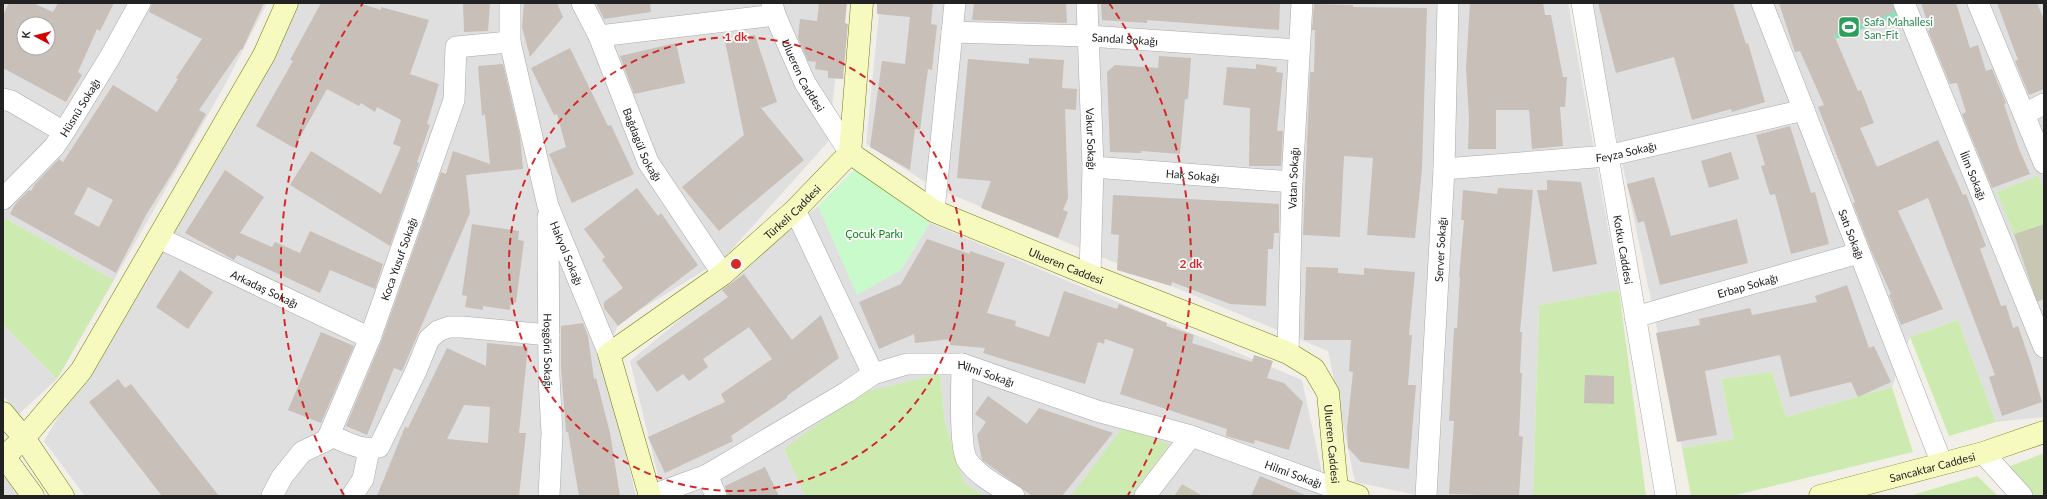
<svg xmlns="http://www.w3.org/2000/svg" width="2047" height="499" font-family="Lato,sans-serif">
<rect width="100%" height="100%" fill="#f2efe9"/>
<!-- residential -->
<path fill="#e0dfdf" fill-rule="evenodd" d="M3 3H267L226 83 114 280 3 217ZM24 24H48V48H24Z
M296 3H844L828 142 724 258 619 323 603 360 636 496H85L44 441 279 50Z
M880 3H1568L1619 290 1539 305 1533 496H1421L1355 482 1328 351 933 187 866 144Z
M1593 3H2044V417L1996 422 1958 320 1910 337 1892 387 1786 417 1772 372 1721 379 1734 439 1682 448 1599 52Z
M818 206 857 294 901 270 930 223 1302 380 1327 496H1203L1182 484 1174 496H984L964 484 945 422 940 374 784 449 805 496H663L630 361Z
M3 325 57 379 19 414 3 396Z
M3 474 20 496H3Z"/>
<!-- construction -->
<path fill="#c7c7b4" d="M2044 224V299L2037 302 2014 234Z
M1182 484 1203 496H1174Z"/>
<!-- grass -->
<path fill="#cdebb0" d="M2038 176 2044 188V224L2014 234 1997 192Z
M3 217 114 280 57 379 3 325Z
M1619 290 1646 496H1533L1539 305Z
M1958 320 1996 422 1949 436 1910 337Z
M1772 372 1786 417 1892 387 1913 452 1732 496H1691L1682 448 1734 439 1721 379Z
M940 374 945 422 964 483 984 496H805L784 449 860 393Z
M1123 427 1170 445 1130 496H1071Z
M2044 453V496H2035L2008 467Z
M1977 476 1998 496H1909Z"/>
<!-- park -->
<path fill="#c8facc" d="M855 169 930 223 901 270 857 295 818 206Z"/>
<!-- pitch -->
<path fill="#88e0be" d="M1822 3H1892L1899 16 1836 39Z"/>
<!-- building -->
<path fill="#c7bfb8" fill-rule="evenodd" d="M9 3H33L53 12 58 3H114L100 31 97 29 78 72 82 75 66 102 3 68V15ZM24 24H48V48H24Z
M152 3H264L242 50 241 49 199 110 206 114 176 167 146 215 116 273 10 214 16 203 29 190 31 191 35 184 59 159 63 162 113 85 157 112 178 79 176 78 202 39 149 12ZM88 187 113 200 99 227 74 214Z
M321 3H359L381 10V7L429 20 410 74 439 84 427 124 430 125 417 162 419 163 390 246 290 185 311 151 381 194 401 147 393 144 401 120 377 107 375 112 361 103 359 106 327 89 294 148 256 126 293 61 290 60Z
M463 3H490L488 31 464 32Z
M524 3H557L563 17 530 57 522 27Z
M596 3H650L651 12 604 19Z
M819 3H847L845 23 848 24 843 79 828 78V71L815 69 816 62 808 61 798 38 800 19 817 21Z
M877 3H933L931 24 937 25 932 70 928 69 920 130 915 129 910 170 870 147 882 61 905 64 910 17 877 14Z
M974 3H1066L1067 23 972 20Z
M1101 3H1280L1279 30 1147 20V23L1102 20Z
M1470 3H1543L1545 15H1551L1563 77H1567L1565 107H1560L1563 146 1532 149 1529 110H1496V149H1468L1469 118 1466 68Z
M1598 3H1733L1746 44 1748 43 1765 102 1732 112 1731 109 1692 120 1674 57 1616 73Z
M1779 3H1892L1895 12 1834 35 1858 91 1861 90 1874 123 1860 128 1877 167 1938 140 1963 195 1966 194 1986 246 1980 249 2001 306 2006 305 2013 328 2018 326 2031 364 2042 402 2002 416 1989 377 1995 375 1928 198 1898 211 1943 309 1901 325 1889 295 1891 294 1871 250 1854 206 1853 203 1855 202 1818 107 1824 105 1800 51 1795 52Z
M1921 3H1956L1970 48 1978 45 1986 71 1992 69 2006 103 2004 104 2019 149 2030 174 1992 188 1962 114 1966 112 1957 83 1950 84 1928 31 1930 30Z
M1997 3H2037L2044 20V89L2029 95 2015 61 2018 60Z
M1314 4 1353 5V7L1427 8 1422 169 1415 238 1367 235 1373 158 1344 156 1340 237 1303 235 1310 72H1314L1315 30H1312Z
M755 35 777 102 761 108 804 160 719 231 682 187 744 135 725 41Z
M676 43 685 83 634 94 620 56Z
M570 48 608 126 611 125 634 174 572 203 549 154 566 147 557 114 554 115 531 68Z
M1159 56 1191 58 1188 99H1185L1180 154 1141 151V153L1110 152 1107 72 1115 65 1158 68Z
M1029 58 1064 60 1062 88 1077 89 1076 110 1065 109 1068 198 1063 210 1068 212 1058 238 981 208 991 181 957 178 968 59 1029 64Z
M503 64 520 136 523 169 466 175 470 213 402 371 394 368 367 435 346 426 381 342 441 172 446 174 453 151 490 164 485 114 482 116 478 66Z
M1256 64 1277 67 1276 72 1283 73 1277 131H1283L1281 166H1249L1250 108 1223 105 1227 67 1256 69Z
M1790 126 1811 193 1815 192 1829 244 1791 254 1775 194 1770 195 1761 166 1765 165 1756 135Z
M1731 152 1739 179 1709 188 1701 161Z
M225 170 264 197 240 233 272 247 275 242 300 253 310 231 383 264 375 289 330 270 320 293 237 255 234 260 185 233Z
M1654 177 1671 236 1737 219 1748 263 1660 285 1644 221 1638 223 1627 184Z
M1547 180 1581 182 1597 264 1553 272 1537 190H1547Z
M637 188 658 216 661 213 698 265 618 326 604 308V302L623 288 602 260 605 257 584 229Z
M1498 188 1533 190 1520 332H1522L1520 373H1522L1519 436 1523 437 1519 496 1449 494 1454 421H1449L1454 328H1457L1460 277H1459L1464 220H1461L1463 190 1497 194Z
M1113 195 1279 204V233H1274L1273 249H1268L1266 306 1230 304 1172 282 1171 286 1117 270 1119 235 1111 234Z
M472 224 519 231 518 240 524 241 516 303 511 302 510 310 483 306V310L465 307 467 296 462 295Z
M927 239 970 254V251L1005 263 987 313 1016 321 1015 326 1049 337 1064 291 1117 309 1119 304 1167 323 1166 326 1194 335 1192 343 1252 362 1254 355 1273 361 1267 378 1284 383 1303 402 1289 450 1255 440 1254 444 1226 436 1227 429 1120 394 1134 349 1105 339 1104 344 1098 342 1085 384 983 353 985 348 950 345 951 339 915 343 914 334 879 349 859 302 901 284Z
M1306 267 1338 268V273L1364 275V268L1415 272 1409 335H1412L1408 385H1416L1409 469 1361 462 1348 448 1347 429 1353 372 1349 371 1351 340H1304Z
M180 270 213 292 188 329 156 307Z
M744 274 792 340 821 315 839 358 787 396V398L731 436 733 441 665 473 648 437 725 402 721 394 772 359 749 327 703 359 708 367 689 381 683 374 657 392 636 362 728 297 722 290Z
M1847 285 1869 348 1874 346 1891 382 1858 397 1851 382 1790 397 1780 355 1705 371 1717 435 1677 442 1656 333 1700 325 1699 319 1750 308 1752 315 1817 302 1815 296Z
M583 323 588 336 594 379 596 378 610 433 620 496H579L568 432H566L561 369V326Z
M321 332 354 346 321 423 288 410Z
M487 343 528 347 519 433H526L519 496H377L405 427 408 428 447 348 486 366ZM464 405 490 407 488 443 447 439Z
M1585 375 1614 376V404L1584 403Z
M118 379 125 388 131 384 219 496H162L89 402Z
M988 396 1027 424 1039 408 1113 433 1062 496H1032L982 460 977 435 986 422 975 414Z
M765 467 779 496H728L725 486Z
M1260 476 1307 496H1251Z"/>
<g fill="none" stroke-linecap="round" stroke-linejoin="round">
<!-- street casing -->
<g stroke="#a9a9a9" stroke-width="22">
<g id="street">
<path id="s1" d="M510 3V42L548 206 609 354"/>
<path id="s2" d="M582 3 599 36 648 162 723 274"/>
<path id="s3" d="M772 3 775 15 805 83 850 153"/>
<path id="s4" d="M1087 3 1093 167 1090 275"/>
<path id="s5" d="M1582 3 1666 496"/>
<path id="s6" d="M1762 3 1942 464"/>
<path id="s7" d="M1904 3 2044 347"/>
<path d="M1978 3 2044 163"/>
<path id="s8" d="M952 32 1088 36 1298 50"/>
<path d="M599 36 775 15"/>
<path d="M3 99 11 101 64 132"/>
<path d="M2024 114 2044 104"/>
<path id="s9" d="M1093 167 1292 182"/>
<path id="s10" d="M1444 169 1607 156 1804 110"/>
<path id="s11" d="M3 199 54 147 64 132 110 57 140 3"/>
<path d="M795 210 873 374"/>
<path d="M934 211 955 3"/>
<path id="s12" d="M548 217 549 376 552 433 549 496"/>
<path id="s13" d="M159 238 370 338"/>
<path id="s14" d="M1635 317 1859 253"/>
<path id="s15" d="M1288 353 1292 182 1302 3"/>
<path d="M962 364C962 382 959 447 967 460 978 476 998 486 1014 496"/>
<path d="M329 435C345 441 361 452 379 447L416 371 429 339 438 331 449 327H462L549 335"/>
<path d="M1983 453 2022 496"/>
<path d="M707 475 716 496"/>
<path id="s16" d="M272 496 282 477 302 452 327 440 370 338 454 100 456 47 510 42"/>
<path d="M352 496 363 479 369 450"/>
<path id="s17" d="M650 496 707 475 847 392 873 374 907 364H962L1097 411 1191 436 1337 489"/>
<path d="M1145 496 1191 436"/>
<path id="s18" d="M1426 496 1444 169 1448 3"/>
</g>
</g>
<!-- secondary casing -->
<g stroke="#707d05" stroke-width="23">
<g id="secondary">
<path id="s19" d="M850 153 934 211 1090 275 1288 353 1314 369 1328 393 1337 489 1358 496"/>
<path d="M3 413 24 438 63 496"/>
<path d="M3 455 33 496"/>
<path d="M4 457 24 438 81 371 264 55 287 3"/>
<path id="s20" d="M650 496 609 354 723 274 795 210 850 153 862 3"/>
<path id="s21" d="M1820 496 1983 453 2044 432"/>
</g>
</g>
<!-- street -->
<use href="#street" stroke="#fff" stroke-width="21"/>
<!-- secondary -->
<use href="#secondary" stroke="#f7fabf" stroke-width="22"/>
</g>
<!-- distance rings -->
<g fill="none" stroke="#d62828" stroke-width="2" stroke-dasharray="7 5">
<circle cx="736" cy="264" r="227"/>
<path d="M344 495A455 455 0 0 1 363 3M1109 3A455 455 0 0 1 1128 495"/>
</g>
<!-- icons -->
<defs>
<g id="stadium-square" transform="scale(1.15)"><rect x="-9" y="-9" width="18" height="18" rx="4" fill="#2e9e5b" stroke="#fff"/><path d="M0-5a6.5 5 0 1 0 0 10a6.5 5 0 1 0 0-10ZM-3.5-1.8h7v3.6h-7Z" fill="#fff"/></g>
</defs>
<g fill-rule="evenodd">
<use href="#stadium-square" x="1849" y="27"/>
</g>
<g text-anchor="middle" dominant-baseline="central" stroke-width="3.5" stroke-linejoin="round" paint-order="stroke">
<!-- leisure labels -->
<g font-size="11" fill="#27864d" stroke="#fff" text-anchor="start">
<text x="1864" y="21">Safa Mahallesi<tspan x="1864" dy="13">San-Fit</tspan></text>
</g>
<!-- street labels -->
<g font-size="11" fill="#222" stroke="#fff">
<text stroke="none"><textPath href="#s8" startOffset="173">Sandal Sokağı</textPath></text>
<text stroke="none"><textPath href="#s3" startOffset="79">Ulueren Caddesi</textPath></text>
<text stroke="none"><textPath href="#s11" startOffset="120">Hüsnü Sokağı</textPath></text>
<text stroke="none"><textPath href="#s4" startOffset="136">Vakur Sokağı</textPath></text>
<text stroke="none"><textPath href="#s2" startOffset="154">Bağdagül Sokağı</textPath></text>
<text stroke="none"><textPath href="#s10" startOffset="183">Feyza Sokağı</textPath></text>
<text stroke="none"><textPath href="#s9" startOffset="100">Hak Sokağı</textPath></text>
<text stroke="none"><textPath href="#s7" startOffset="186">İlim Sokağı</textPath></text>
<text stroke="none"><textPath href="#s15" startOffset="175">Vatan Sokağı</textPath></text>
<text stroke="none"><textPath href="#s20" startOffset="380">Türkeli Caddesi</textPath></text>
<text stroke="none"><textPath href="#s6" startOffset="248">Satı Sokağı</textPath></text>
<text stroke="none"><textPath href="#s18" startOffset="247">Server Sokağı</textPath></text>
<text stroke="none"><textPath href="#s5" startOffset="250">Kotku Caddesi</textPath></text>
<text stroke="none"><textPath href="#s1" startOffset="258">Hakyol Sokağı</textPath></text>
<text stroke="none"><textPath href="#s16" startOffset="276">Koca Yusuf Sokağı</textPath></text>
<text stroke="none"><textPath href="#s19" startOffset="245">Ulueren Caddesi</textPath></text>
<text stroke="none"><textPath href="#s14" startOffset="117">Erbap Sokağı</textPath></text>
<text stroke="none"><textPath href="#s13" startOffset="117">Arkadaş Sokağı</textPath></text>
<text stroke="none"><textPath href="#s12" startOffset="134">Hoşgörü Sokağı</textPath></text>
<text stroke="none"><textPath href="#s17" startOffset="371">Hilmi Sokağı</textPath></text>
<text stroke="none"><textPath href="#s19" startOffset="593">Ulueren Caddesi</textPath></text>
<text stroke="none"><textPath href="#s21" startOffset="116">Sancaktar Caddesi</textPath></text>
<text stroke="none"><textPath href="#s17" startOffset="695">Hilmi Sokağı</textPath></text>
</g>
<!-- park labels -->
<g font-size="11" fill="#0c8416" stroke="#fff">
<text x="874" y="233">Çocuk Parkı</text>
</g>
</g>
<circle cx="736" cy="264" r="6" fill="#d62828" stroke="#fff" stroke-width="2"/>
<g font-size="12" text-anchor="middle" font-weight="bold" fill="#d62828" stroke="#fff" stroke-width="3.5" stroke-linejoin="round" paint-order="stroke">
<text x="736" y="41">1 dk</text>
<text x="1191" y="268">2 dk</text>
</g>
<!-- border -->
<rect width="2047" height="499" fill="none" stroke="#222222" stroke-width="8"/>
<!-- north arrow -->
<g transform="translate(36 36) rotate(277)"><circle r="19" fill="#ffffff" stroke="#a7a7a7"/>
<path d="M0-3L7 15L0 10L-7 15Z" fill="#d40000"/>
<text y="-6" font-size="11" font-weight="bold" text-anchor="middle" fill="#222222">K</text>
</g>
</svg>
